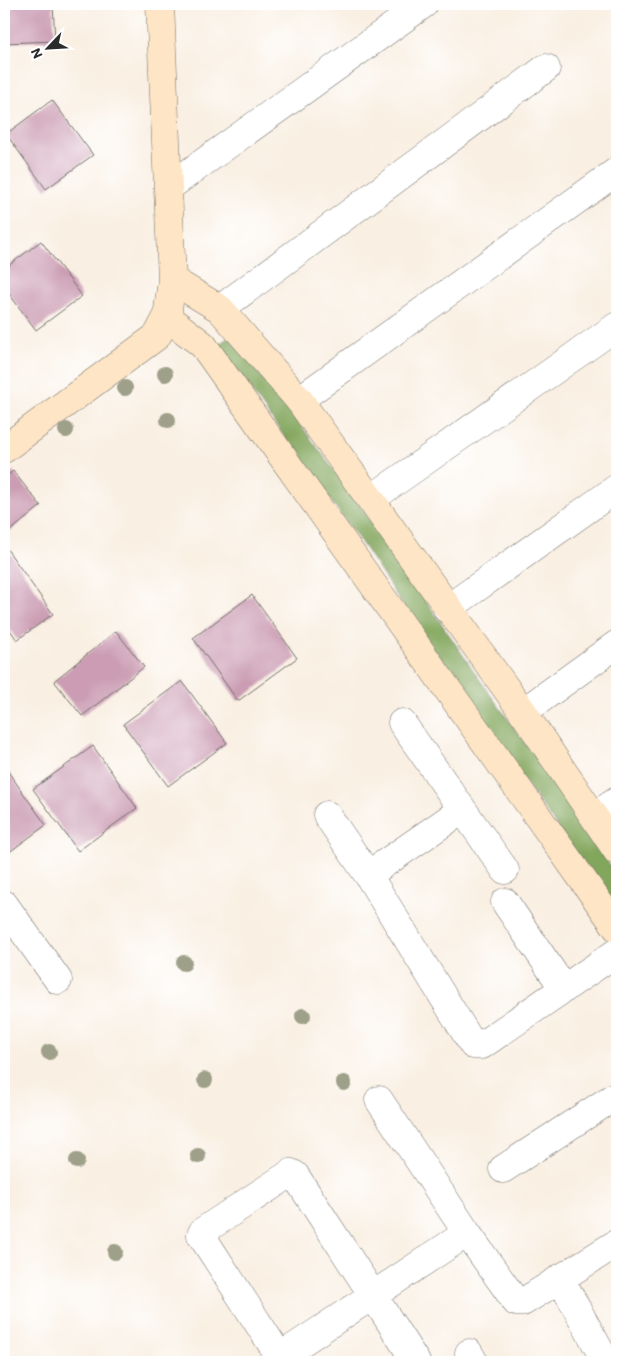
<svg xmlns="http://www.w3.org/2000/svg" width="621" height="1366" font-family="Itim,sans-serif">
<rect width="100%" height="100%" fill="#fff"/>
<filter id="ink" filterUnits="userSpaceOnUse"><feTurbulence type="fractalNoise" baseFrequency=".02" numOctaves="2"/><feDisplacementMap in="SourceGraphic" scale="10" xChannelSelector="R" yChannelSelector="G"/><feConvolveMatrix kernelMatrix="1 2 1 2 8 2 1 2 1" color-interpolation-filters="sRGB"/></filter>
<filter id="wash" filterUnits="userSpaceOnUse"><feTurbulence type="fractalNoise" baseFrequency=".0096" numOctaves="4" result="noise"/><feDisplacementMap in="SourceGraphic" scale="20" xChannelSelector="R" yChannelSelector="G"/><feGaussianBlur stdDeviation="1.12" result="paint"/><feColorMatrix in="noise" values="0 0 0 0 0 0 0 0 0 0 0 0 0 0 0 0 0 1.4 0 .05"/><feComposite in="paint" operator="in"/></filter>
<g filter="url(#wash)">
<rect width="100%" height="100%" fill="#f9efe2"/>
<!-- forest -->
<path fill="#82a65b" stroke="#566843" d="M229 337 295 417 378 531 489 693 562 793 617 876V911L444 668 363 545 218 345Z"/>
<g id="blocks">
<!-- building -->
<path fill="#cb9cb3" d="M4 4H53L55 41 4 43Z
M52 100 93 155 46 189 6 134Z
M4 204 10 213 4 218Z
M41 241 82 296 36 330 4 287V269Z
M13 471 41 506 4 536V479Z
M4 545 53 614 17 640 4 621Z
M252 595 297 658 238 701 193 638Z
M116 631 144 667 82 716 54 681Z
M182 681 227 743 168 786 123 724Z
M93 746 137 808 78 851 33 789Z
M4 766 46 825 4 856Z"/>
</g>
</g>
<g filter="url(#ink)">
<use href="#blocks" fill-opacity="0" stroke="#73706b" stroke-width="1"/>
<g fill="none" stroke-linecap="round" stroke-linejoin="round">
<!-- street casing -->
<g stroke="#73706b" stroke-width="29">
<path id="street" d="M169 187 424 4
M220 309 546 68
M299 400 617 171
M371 499 617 326
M447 609 617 488
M523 712 617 644
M402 723 505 870
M327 815 368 875 473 1045H482L617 952
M594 816 617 801
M368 875 462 810
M505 902 564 989
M4 904 58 980
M379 1100 467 1233 516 1302H523L617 1243
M503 1169 617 1095
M560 1278 606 1362
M469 1353 474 1362
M280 1357 201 1235 203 1231 291 1173 295 1175 416 1362
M272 1362 467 1233"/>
</g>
<!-- secondary casing -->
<g stroke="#73706b" stroke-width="29">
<path id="secondary" d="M172 280 220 309 299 400 523 712 617 851
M167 317 203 345 617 928
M4 449 157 336 167 317 172 280 160 4"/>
</g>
<!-- street -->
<use href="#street" stroke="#fff" stroke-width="28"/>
<!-- secondary -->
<use href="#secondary" stroke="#fde5c5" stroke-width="28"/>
</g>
<!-- trees -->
<g fill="#9fa089">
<circle cx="165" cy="374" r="8"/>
<circle cx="125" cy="388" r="8"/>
<circle cx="168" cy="420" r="8"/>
<circle cx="66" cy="430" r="8"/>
<circle cx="184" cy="963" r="8"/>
<circle cx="303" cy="1016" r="8"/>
<circle cx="49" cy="1052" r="8"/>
<circle cx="205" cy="1080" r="8"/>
<circle cx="344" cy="1083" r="8"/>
<circle cx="198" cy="1156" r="8"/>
<circle cx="77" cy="1161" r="8"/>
<circle cx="115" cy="1252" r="8"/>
</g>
</g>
<!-- margin -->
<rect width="621" height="1366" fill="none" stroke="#fff" stroke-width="20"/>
<!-- north arrow -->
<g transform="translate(48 48) rotate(245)" stroke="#ffffff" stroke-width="4" paint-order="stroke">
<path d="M0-4L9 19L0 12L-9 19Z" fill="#2b2b2b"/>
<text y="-8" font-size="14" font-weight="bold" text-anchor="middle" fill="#2b2b2b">N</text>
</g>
</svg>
